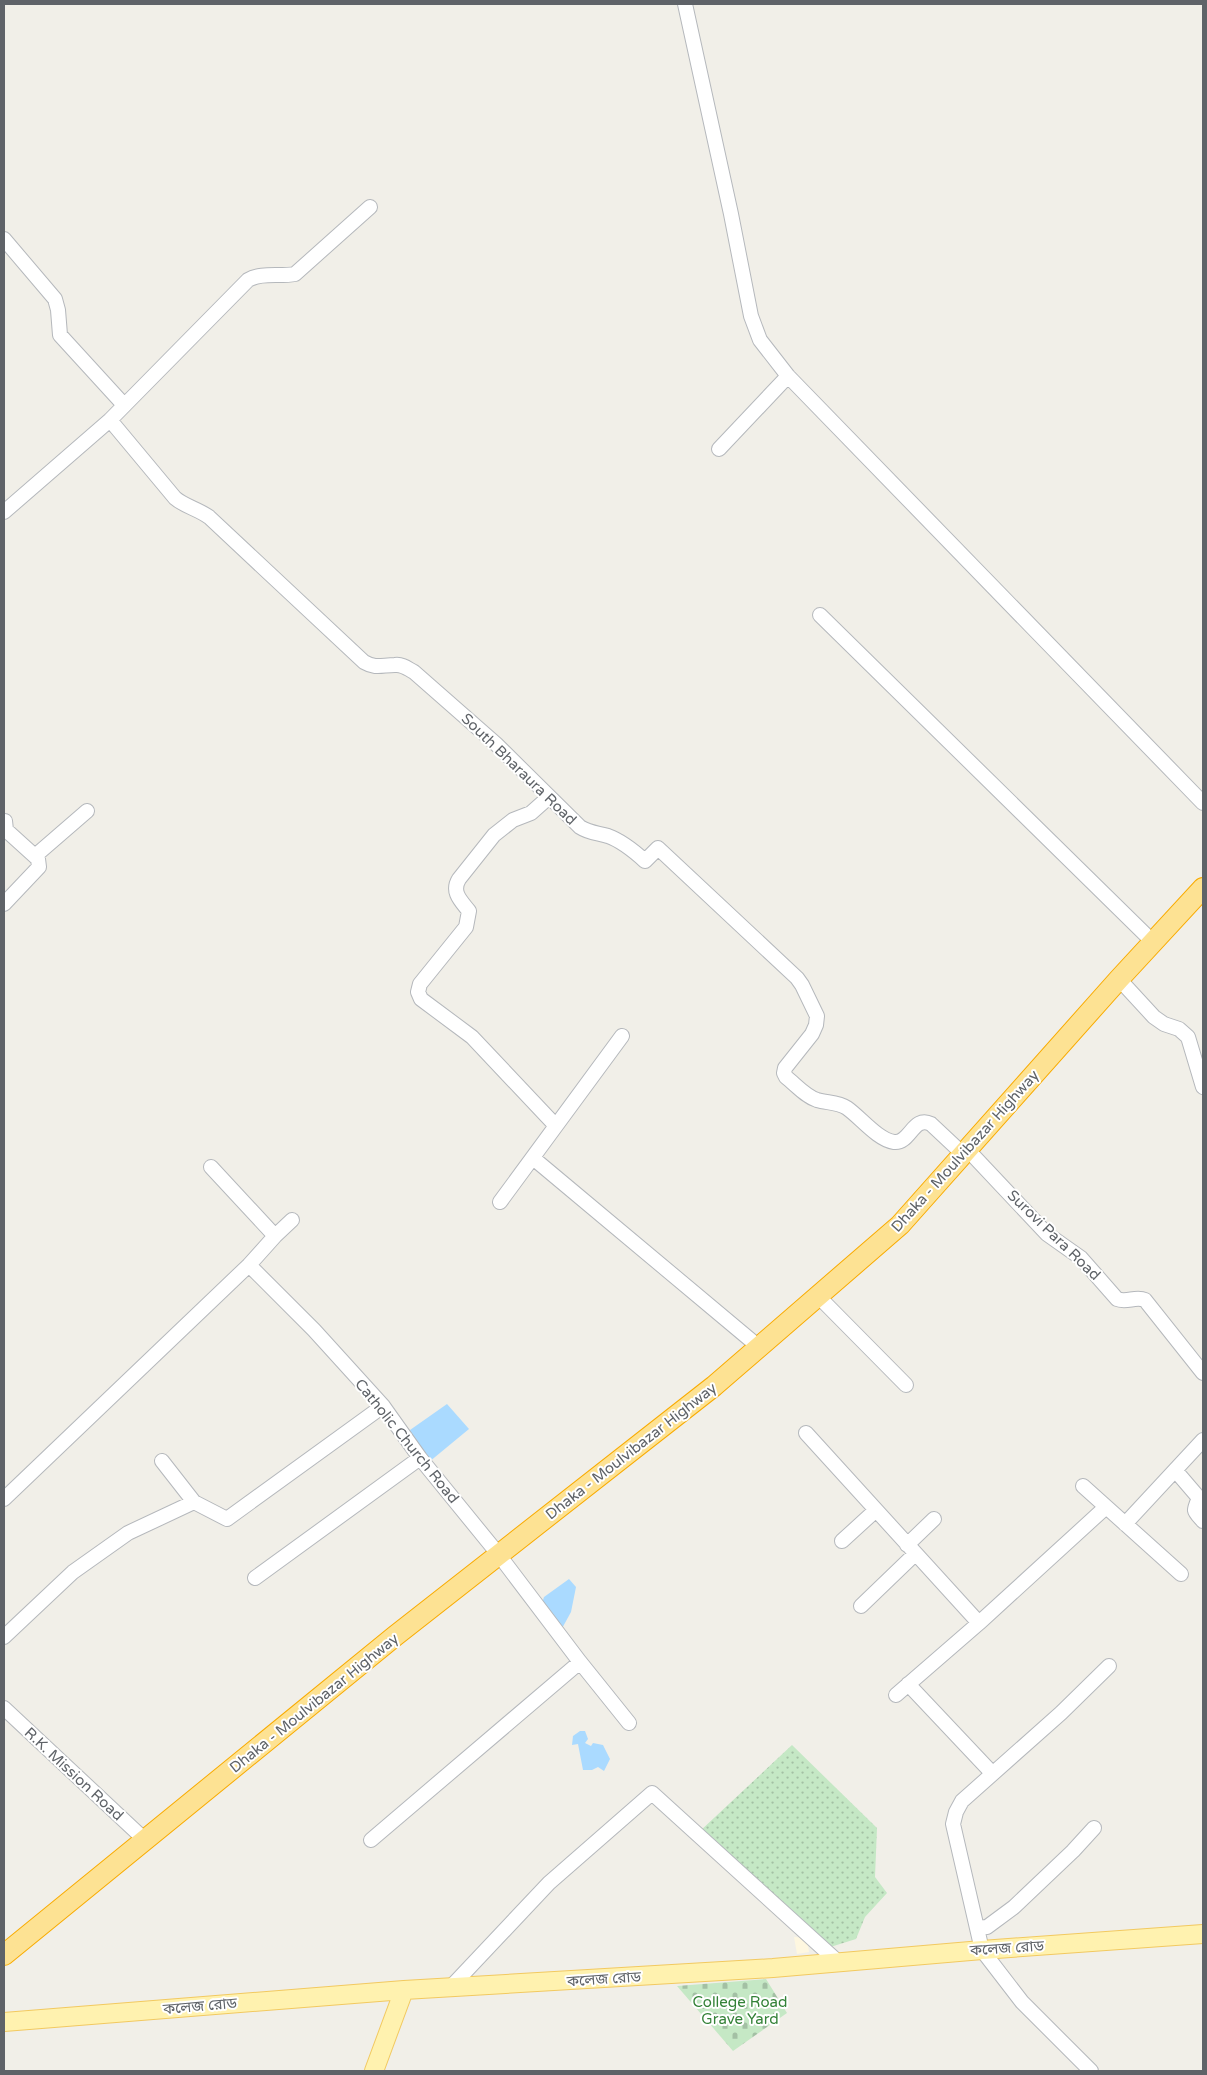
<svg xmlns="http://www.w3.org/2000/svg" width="1207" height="2075" font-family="'Varela Round','Noto Sans Bengali',sans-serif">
<defs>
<pattern id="grass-dots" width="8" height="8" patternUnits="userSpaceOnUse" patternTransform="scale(1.25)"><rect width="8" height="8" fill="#c5e8c5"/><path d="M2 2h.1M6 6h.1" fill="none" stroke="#a3c0a4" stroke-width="1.8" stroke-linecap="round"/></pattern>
<pattern id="cemetery-stones" width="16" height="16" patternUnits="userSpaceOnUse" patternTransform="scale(1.25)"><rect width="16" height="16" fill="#c5e8c5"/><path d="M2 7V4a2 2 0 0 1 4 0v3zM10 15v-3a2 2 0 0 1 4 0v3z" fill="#a3c0a4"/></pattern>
</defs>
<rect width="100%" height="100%" fill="#f1efe8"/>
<!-- commercial -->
<path fill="#fef7e0" d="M794 1937 807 1938 809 1952 797 1954Z"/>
<!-- grass -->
<path fill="url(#grass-dots)" d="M792 1745 877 1828 875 1877 887 1893 865 1917 856 1939 824 1949 699 1832Z"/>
<!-- cemetery -->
<path fill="url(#cemetery-stones)" d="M766 1979 787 2013 733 2051 677 1986Z"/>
<!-- water -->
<path fill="#aadaff" d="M447 1404 469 1429 429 1462 412 1441 410 1430Z
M569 1579 576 1587 571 1612 560 1632 541 1606 544 1597Z
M580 1731H585L588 1739 585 1743 591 1746 593 1743 603 1745 610 1759 604 1771 598 1767 592 1770H583L578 1744 572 1745 573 1736Z"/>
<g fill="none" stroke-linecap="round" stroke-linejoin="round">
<!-- minor casing -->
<g stroke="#b5b8bc" stroke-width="16">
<path id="minor" d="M685 4 731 214 751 316 760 340 788 376 1203 803
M4 239 55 299 58 310 60 335 124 405
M110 420 175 498C184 506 198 509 209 517L364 662C376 669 382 665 395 665 403 664 408 669 414 672L496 744 580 827C589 833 598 833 608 836 622 841 634 851 645 861L658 848 797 978 802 985 817 1016 816 1025 812 1034 785 1068 784 1073 786 1077C796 1085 805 1096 817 1100 827 1103 838 1102 847 1108 860 1117 878 1140 894 1142 910 1144 913 1115 931 1124L963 1154
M719 449 788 376
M4 512 110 420 248 280C262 272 279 277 295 274L370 207
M820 615 1153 942
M549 797 531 813 513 820 494 835 459 879C451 892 461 901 469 911L466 927 420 984 418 992 421 999 472 1037 556 1126
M35 856 87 811
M4 904 39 867 38 859 6 830 5 821
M1119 979 1154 1017 1164 1024 1179 1029 1188 1037 1203 1087
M967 1149 1047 1234 1081 1258 1117 1299C1126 1303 1136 1296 1145 1300L1203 1373
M533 1158 759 1347
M211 1167 275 1236
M500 1202 622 1036
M249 1265 314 1330 383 1406 420 1458 499 1555 580 1662 629 1723
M818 1296 906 1385
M806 1433 979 1623
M162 1461 194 1502
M1175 1470 1199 1498C1193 1512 1193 1510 1203 1521
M1083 1486 1181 1574
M4 1499 249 1265 275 1236 292 1220
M1125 1524 1203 1440
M842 1541 876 1510
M907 1545 934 1519
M255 1578 420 1458
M861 1606 915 1554
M4 1637 73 1572 128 1533 194 1502 227 1519 383 1406
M908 1684 992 1773
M896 1695 979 1623 1106 1507
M4 1708 145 1840
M371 1840 580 1662
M977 1928 987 1927 1014 1907 1073 1851 1094 1828
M450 1988 549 1883 652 1793 838 1962
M1091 2071 1022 2002 982 1950 953 1824 956 1812 962 1801 1061 1713 1109 1666"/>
</g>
<!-- major casing -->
<g stroke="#f2c960" stroke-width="20">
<path id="major" d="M4 2022 404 1990 773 1968 982 1950 1203 1934
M374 2071 404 1990"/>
</g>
<!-- highway casing -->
<g stroke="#f9ab00" stroke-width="22">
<path id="highway" d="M4 1955 395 1636 714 1386 900 1225 1119 979 1203 888"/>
</g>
<!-- minor -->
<use href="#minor" stroke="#fff" stroke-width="14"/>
<!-- major -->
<use href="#major" stroke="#fff2af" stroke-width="18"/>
<!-- highway -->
<use href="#highway" stroke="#fde293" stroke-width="20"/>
</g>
<g text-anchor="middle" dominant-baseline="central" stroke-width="4" stroke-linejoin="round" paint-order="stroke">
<!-- street labels -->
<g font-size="15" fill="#5f6368" stroke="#fff">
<text transform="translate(519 769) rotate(44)">South Bharaura Road</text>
<text transform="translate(965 1151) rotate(-48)">Dhaka - Moulvibazar Highway</text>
<text transform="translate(1054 1235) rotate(44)">Surovi Para Road</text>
<text transform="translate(407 1441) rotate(51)">Catholic Church Road</text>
<text transform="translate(631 1451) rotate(-38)">Dhaka - Moulvibazar Highway</text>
<text transform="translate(314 1703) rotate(-39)">Dhaka - Moulvibazar Highway</text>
<text transform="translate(74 1774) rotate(43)">R.K. Mission Road</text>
<text transform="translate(1007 1948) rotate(-4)">কলেজ রোড</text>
<text transform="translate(604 1979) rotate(-4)">কলেজ রোড</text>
<text transform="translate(200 2006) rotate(-5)">কলেজ রোড</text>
</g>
<!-- park labels -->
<g font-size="15" fill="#348238" stroke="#fff">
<text x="740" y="2002">College Road<tspan x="740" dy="17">Grave Yard</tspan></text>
</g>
</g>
<!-- border -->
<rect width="1207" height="2075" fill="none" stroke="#5f6368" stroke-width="10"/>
</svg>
